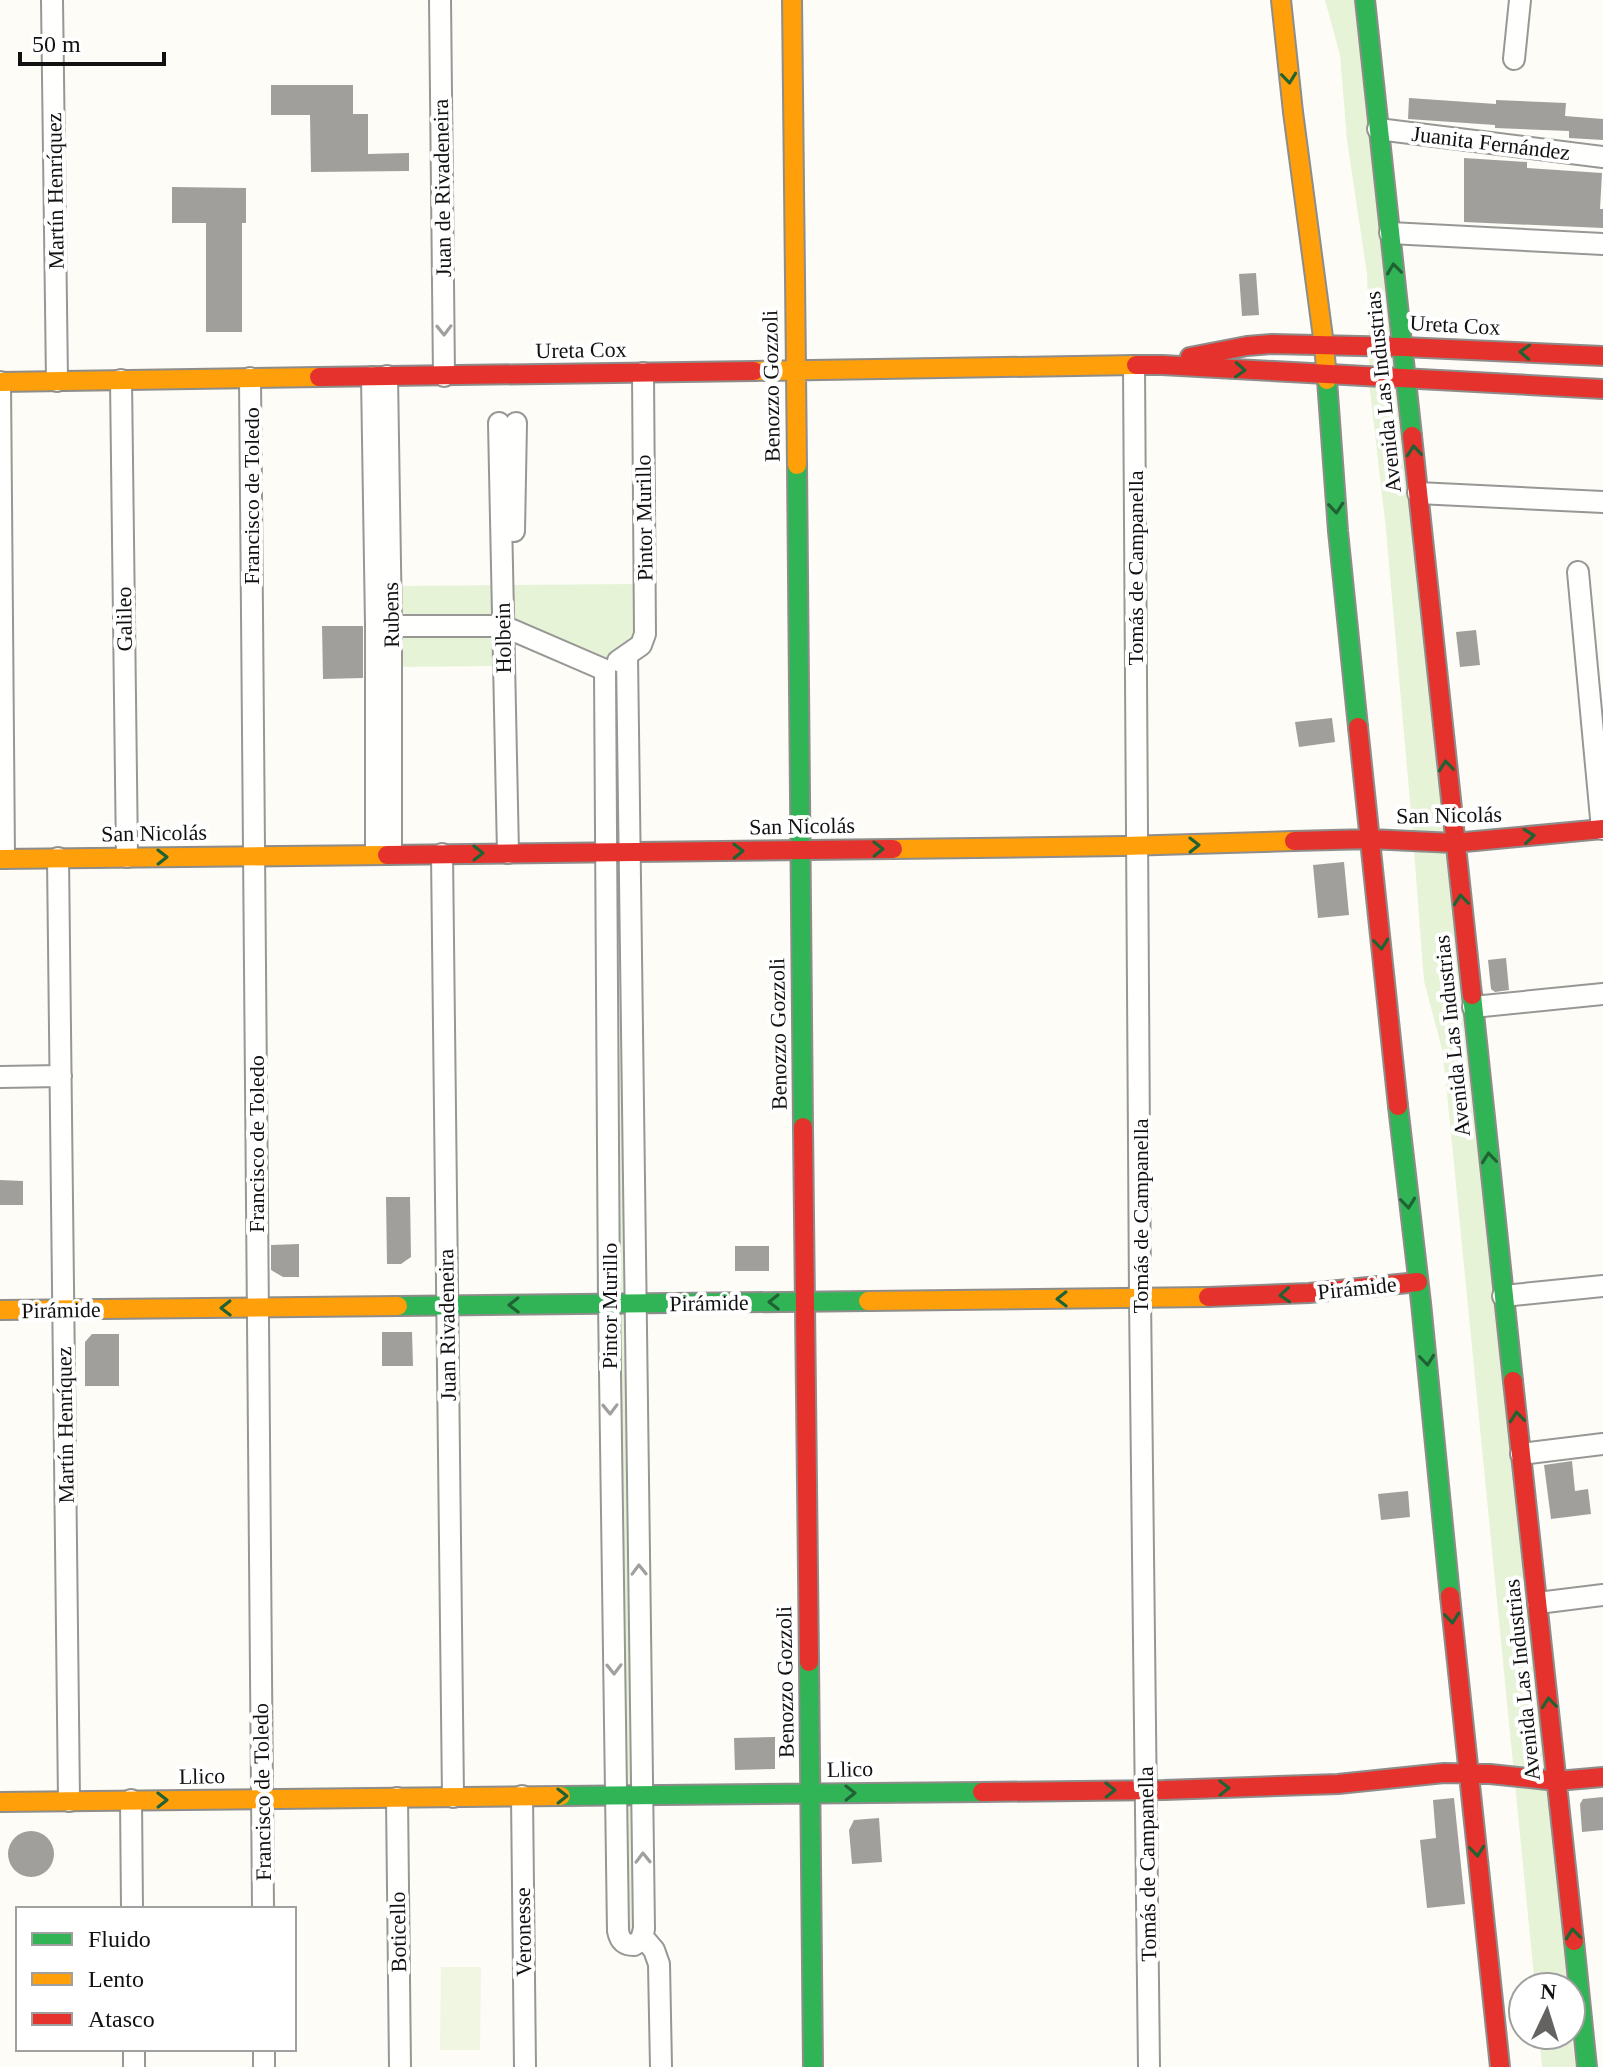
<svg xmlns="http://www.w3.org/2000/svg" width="1603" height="2067" font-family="Georgia,serif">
<rect width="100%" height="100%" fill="#fdfcf7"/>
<!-- green -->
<path fill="#e7f3d7" d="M1325 0H1359L1569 1987H1535L1446 1083 1442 1049 1424 981 1412 824 1386 530 1370 391 1367 274 1347 140 1340 55Z
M639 584 638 639 603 666 509 621 395 623 394 586Z
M498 633V666L395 667 394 635Z
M617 668 635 1937H626L610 672Z
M1539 2035H1571L1576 2067H1542Z"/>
<!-- pitch -->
<path fill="#f0f6e1" d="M441 1967H481L480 2050H440Z"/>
<!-- building -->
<path fill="#a19f9c" d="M271 85H353V114H368V154L409 153V171L311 172 310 115H271Z
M1409 98 1496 104V100L1566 103 1565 116 1603 119V140L1569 138V131L1495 128V125L1408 119Z
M1464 158 1527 162V168L1602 173 1600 209H1603V228L1464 222Z
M172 187 246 188V223H242V332H206V223H172Z
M1256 273 1259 315 1242 316 1239 274Z
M322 626H363V678L323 679Z
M1476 630 1480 665 1460 667 1456 632Z
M1332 718 1335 742 1299 747 1295 722Z
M1344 862 1349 915 1318 918 1313 865Z
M1506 958 1509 990 1495 992 1491 989 1488 960Z
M0 1180 23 1181V1205H0Z
M386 1197H410L411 1257 401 1264H387Z
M299 1244V1277H283L271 1270V1245Z
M735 1246H769V1271H735Z
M382 1332H412L413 1366H382Z
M92 1334H119V1386H85V1342Z
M1572 1461 1575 1491 1588 1489 1591 1514 1551 1519 1544 1465Z
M1408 1491 1410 1517 1381 1520 1378 1494Z
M775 1737V1769L735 1770 734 1738Z
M1603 1797V1830L1582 1832 1580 1804 1583 1799Z
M1454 1798 1465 1904 1427 1908 1420 1840 1436 1838 1433 1800Z
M879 1818 882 1862 852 1864 849 1830 854 1820Z
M8 1854a23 23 0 1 1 46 0a23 23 0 1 1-46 0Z"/>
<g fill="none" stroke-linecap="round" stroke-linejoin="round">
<!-- street casing -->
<g stroke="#979795" stroke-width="24">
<path id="street" d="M52 0 57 381
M440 0 444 376
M1514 59 1520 0
M1378 129 1603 157
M1390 233 1603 244
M1134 366 1140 1298 1149 2067
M387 376 391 626V854
M372 377 376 625V853
M250 378 263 1909
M121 380 127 857
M0 382 4 858
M499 423 508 853
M1418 493 1603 502
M514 531 516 423
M1578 572 1602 829
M391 626H503L605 670
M618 661 641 645 645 634 643 373
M605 670 609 1303 618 1931C620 1941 624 1945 634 1945L641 1940 644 1929 627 655
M442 854 453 1797
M58 858 69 1801
M1473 1007 1603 994
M0 1077 61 1076
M1503 1296 1603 1286
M1521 1454 1603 1444
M1538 1603 1603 1595
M522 1796 525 2067
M397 1798 400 2067
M131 1800 132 1909
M642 1936 654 1950 659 1964 661 2067
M134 2049V2067
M264 2049V2067"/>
</g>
<!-- fast casing -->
<g stroke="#8e8d8b" stroke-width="22">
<path id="fast" d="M1365 0 1412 436
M1327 380 1338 531 1358 727
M797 465 803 1127
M1472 995 1513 1381
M1398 1106 1421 1303 1450 1596
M398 1306 868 1301
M809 1662 813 2067
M561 1796 982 1792
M1574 1941 1587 2067"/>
</g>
<!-- slow casing -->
<g stroke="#8e8d8b" stroke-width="22">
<path id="slow" d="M792 0 797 465
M1281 0 1293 112 1324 345 1327 380
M754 371 1136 365
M0 382 319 377
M893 849 1124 846 1294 841
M0 859 387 855
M868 1301 1208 1297
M0 1310 398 1306
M0 1802 561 1796"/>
</g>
<!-- jam casing -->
<g stroke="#8e8d8b" stroke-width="22">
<path id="jam" d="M1190 357 1247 346 1272 344 1403 347 1603 356
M1136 365H1162L1603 389
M319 377 754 371
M1412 436 1472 995
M1358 727 1398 1106
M1294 841 1370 839 1454 843 1603 829
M387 855 893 849
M803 1127 809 1662
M1208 1297 1309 1293 1418 1282
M1513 1381 1574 1941
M1450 1596 1500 2067
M982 1792 1164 1790 1338 1784 1444 1773 1490 1774 1557 1781 1603 1777"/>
</g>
<!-- street -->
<use href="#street" stroke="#fffffe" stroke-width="20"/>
<!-- fast -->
<use href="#fast" stroke="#30b455" stroke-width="18"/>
<!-- slow -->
<use href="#slow" stroke="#ff9f0a" stroke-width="18"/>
<!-- jam -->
<use href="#jam" stroke="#e5322d" stroke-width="18"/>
</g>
<!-- one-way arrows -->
<defs><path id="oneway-chevron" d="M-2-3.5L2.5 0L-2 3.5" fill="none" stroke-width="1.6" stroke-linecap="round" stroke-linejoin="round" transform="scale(2)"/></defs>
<g stroke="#206233">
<use href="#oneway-chevron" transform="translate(1289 78) rotate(84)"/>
<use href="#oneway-chevron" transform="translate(1394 269) rotate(-97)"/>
<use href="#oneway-chevron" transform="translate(1525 352) rotate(-177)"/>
<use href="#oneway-chevron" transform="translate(1240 370) rotate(3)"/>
<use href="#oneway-chevron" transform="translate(1414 451) rotate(-95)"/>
<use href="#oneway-chevron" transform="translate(1336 508) rotate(85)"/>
<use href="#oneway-chevron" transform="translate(1446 766) rotate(-96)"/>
<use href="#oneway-chevron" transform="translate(1529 836) rotate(-6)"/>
<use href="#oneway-chevron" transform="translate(1194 845) rotate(-1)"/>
<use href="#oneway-chevron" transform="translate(878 849) rotate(-1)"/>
<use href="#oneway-chevron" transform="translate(738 851) rotate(-1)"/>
<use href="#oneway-chevron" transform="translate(478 853) rotate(-1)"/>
<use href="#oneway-chevron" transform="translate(162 857) rotate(-1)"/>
<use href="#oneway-chevron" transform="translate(1461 900) rotate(-96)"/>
<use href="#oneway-chevron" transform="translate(1381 944) rotate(84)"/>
<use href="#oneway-chevron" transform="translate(1489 1158) rotate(-96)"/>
<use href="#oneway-chevron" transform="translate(1408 1203) rotate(84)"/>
<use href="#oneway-chevron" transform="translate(1285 1295) rotate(176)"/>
<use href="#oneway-chevron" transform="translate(1062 1299) rotate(179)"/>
<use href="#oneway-chevron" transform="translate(774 1302) rotate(179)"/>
<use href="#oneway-chevron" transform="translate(514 1305) rotate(179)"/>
<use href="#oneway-chevron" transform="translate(226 1308) rotate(179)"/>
<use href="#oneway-chevron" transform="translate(1427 1360) rotate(84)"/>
<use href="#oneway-chevron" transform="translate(1517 1417) rotate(-96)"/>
<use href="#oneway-chevron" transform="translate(1452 1618) rotate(84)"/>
<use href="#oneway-chevron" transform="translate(1549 1703) rotate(-96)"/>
<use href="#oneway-chevron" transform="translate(1224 1788) rotate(-1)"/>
<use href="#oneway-chevron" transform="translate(1110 1790) rotate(-1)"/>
<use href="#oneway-chevron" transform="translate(850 1793) rotate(-1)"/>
<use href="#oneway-chevron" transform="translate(562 1796) rotate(-1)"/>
<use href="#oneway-chevron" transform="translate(162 1800) rotate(-1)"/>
<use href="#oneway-chevron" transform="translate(1477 1851) rotate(84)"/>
<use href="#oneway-chevron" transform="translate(1573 1934) rotate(-96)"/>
</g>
<g stroke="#a0a09f">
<use href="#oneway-chevron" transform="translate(444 330) rotate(89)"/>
<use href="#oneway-chevron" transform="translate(610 1409) rotate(89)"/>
<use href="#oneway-chevron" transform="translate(639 1570) rotate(-91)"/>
<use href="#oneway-chevron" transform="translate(614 1669) rotate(89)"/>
<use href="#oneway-chevron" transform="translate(643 1858) rotate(-91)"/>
</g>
<g text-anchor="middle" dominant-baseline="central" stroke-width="8" stroke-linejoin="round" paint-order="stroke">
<!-- street labels -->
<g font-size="22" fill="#111" stroke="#fff">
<text transform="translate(1491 143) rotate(7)">Juanita Fernández</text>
<text transform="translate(442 188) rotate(-91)">Juan de Rivadeneira</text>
<text transform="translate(55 191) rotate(-91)">Martín Henríquez</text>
<text transform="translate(1455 325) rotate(3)">Ureta Cox</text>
<text transform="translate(581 350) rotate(-1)">Ureta Cox</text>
<text transform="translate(771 386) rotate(-91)">Benozzo Gozzoli</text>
<text transform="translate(1383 392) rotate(-96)">Avenida Las Industrias</text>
<text transform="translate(251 496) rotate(-90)">Francisco de Toledo</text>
<text transform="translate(644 518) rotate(-91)">Pintor Murillo</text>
<text transform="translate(1135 568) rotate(-90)">Tomás de Campanella</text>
<text transform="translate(391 615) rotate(-91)">Rubens</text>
<text transform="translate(124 619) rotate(-91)">Galileo</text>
<text transform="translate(503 638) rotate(-91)">Holbein</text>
<text transform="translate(1449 815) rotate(-1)">San Nicolás</text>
<text transform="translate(802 826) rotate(-1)">San Nicolás</text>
<text transform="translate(154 833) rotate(-1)">San Nicolás</text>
<text transform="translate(778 1034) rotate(-91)">Benozzo Gozzoli</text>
<text transform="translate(1452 1036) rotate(-96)">Avenida Las Industrias</text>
<text transform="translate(256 1144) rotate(-90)">Francisco de Toledo</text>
<text transform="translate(1140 1216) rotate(-90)">Tomás de Campanella</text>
<text transform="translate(1357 1288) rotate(-6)">Pirámide</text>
<text transform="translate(709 1303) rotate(-1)">Pirámide</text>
<text transform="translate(609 1306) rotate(-90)">Pintor Murillo</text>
<text transform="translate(61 1310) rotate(-1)">Pirámide</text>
<text transform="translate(447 1325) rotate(-91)">Juan Rivadeneira</text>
<text transform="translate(65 1425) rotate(-91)">Martín Henríquez</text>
<text transform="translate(1522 1680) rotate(-96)">Avenida Las Industrias</text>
<text transform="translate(785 1682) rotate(-91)">Benozzo Gozzoli</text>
<text transform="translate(850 1769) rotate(-1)">Llico</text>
<text transform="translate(202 1776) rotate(-1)">Llico</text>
<text transform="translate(262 1792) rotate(-91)">Francisco de Toledo</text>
<text transform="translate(1147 1864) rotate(-91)">Tomás de Campanella</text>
<text transform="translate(398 1932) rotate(-91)">Boticello</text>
<text transform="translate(523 1932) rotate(-91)">Veronesse</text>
</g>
</g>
<!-- legend -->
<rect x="16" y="1907" width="280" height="144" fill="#ffffff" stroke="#a0a0a0" stroke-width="2"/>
<rect x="32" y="1933" width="40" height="12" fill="#30b455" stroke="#a0a0a0" stroke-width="2"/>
<text x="88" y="1947" font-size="24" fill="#111111">Fluido</text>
<rect x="32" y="1973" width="40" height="12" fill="#ff9f0a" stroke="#a0a0a0" stroke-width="2"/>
<text x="88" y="1987" font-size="24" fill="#111111">Lento</text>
<rect x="32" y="2013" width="40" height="12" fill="#e5322d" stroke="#a0a0a0" stroke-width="2"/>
<text x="88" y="2027" font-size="24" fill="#111111">Atasco</text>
<!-- north arrow -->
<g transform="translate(1547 2011) rotate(4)"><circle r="38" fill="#ffffff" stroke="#a0a0a0" stroke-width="2"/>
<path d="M0-6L14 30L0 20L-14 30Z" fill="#646362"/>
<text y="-12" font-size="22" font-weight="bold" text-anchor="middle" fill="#111111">N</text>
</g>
<!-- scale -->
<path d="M20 52v12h144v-12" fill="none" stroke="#111111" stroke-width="4"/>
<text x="32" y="52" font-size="24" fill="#111111" stroke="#ffffff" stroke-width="6" paint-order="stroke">50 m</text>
</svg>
